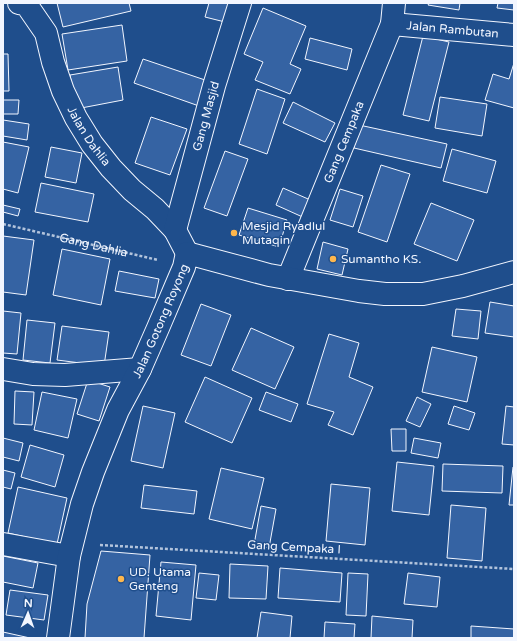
<svg xmlns="http://www.w3.org/2000/svg" width="517" height="641" font-family="'Varela Round',sans-serif">
<rect width="100%" height="100%" fill="#1f4e8c"/>
<!-- building -->
<path fill="#3563a3" stroke="#f2f6ff" d="M57 3H129L131 11 63 27Z
M209 3H234L229 23 205 17Z
M429 3H460L459 10 428 5Z
M498 3H514V10L497 8Z
M263 8 306 26 290 64 301 69 290 94 255 80 263 62 244 54Z
M122 25 127 61 68 70 62 34Z
M423 36 449 42 429 121 403 115Z
M310 38 352 49 347 70 305 59Z
M3 54H8L9 91H3Z
M143 59 208 81 199 106 134 83Z
M514 63V108L485 100 493 74 509 79Z
M118 67 123 100 76 109 70 75Z
M257 89 285 99 267 154 239 144Z
M440 97 487 104 482 136 435 128Z
M3 100H19L18 114H3Z
M293 102 335 123 325 142 283 123Z
M151 117 187 129 170 175 135 163Z
M3 120 29 124 27 140 3 136Z
M359 125 447 144 441 168 354 148Z
M3 142 29 147 18 193 3 189Z
M51 147 82 153 76 183 45 177Z
M452 149 496 161 487 193 443 181Z
M225 151 248 159 227 216 204 208Z
M381 165 410 174 387 242 358 232Z
M41 183 94 194 88 222 35 212Z
M283 188 315 202 307 219 276 205Z
M340 189 363 196 353 227 330 220Z
M431 203 474 220 457 261 414 244Z
M3 205 20 209 18 216 3 212Z
M248 208 287 220 279 247 239 235Z
M3 236 34 240 26 295 3 292Z
M323 242 348 249 342 275 317 269Z
M62 249 110 259 101 305 53 295Z
M119 271 159 279 155 298 115 291Z
M490 302 514 306V337L485 333Z
M201 304 231 315 211 366 181 355Z
M456 309 481 311 478 339 452 336Z
M3 311 21 313 17 354 3 353Z
M27 320 55 323 50 363 23 360Z
M62 326 109 332 104 366 57 360Z
M251 328 294 347 275 389 232 370Z
M329 334 359 343 349 377 373 387 353 435 328 425 334 412 307 404Z
M432 347 477 357 467 402 422 392Z
M205 377 252 398 232 443 185 422Z
M88 380 110 387 99 421 77 414Z
M15 391 34 392 32 425 14 424Z
M42 392 77 399 68 438 34 430Z
M266 392 298 404 291 422 259 410Z
M417 397 431 404 420 427 406 421Z
M143 406 175 413 163 468 131 461Z
M454 406 475 413 469 430 448 424Z
M506 406 514 407V445L502 444Z
M391 429H406V451H392Z
M3 438 23 443 19 461 3 457Z
M414 438 441 443 438 458 411 453Z
M30 445 64 455 55 487 21 477Z
M397 462 434 466 429 515 392 511Z
M443 464 503 466 502 493 442 491Z
M513 467H514V505H509Z
M221 468 264 478 252 529 209 519Z
M3 470 15 473 11 489 3 487Z
M331 484 370 488 365 545 326 541Z
M144 485 197 491 194 514 141 508Z
M18 487 67 498 57 544 8 533Z
M451 505 486 508 482 561 447 558Z
M261 506 276 509 269 548 254 545Z
M101 551 150 555 144 638H85L87 604Z
M3 556 38 563 33 588 3 582Z
M161 562 196 565 191 620 156 616Z
M230 564 268 566 266 599 229 598Z
M280 568 342 573 340 602 278 598Z
M199 573 219 575 216 600 196 598Z
M348 573 368 574 366 616 346 615Z
M408 573 440 577 437 607 404 604Z
M10 590 48 595 44 620 6 615Z
M261 612 292 616 290 638H257Z
M372 616 413 620 412 638H371Z
M325 622 355 624 354 638H324Z
M471 626 514 629V638H471Z
M3 632 30 638H3Z"/>
<g fill="none" stroke-linecap="round" stroke-linejoin="round">
<!-- street casing -->
<g stroke="#f2f6ff" stroke-width="24">
<g id="street">
<path id="s2" d="M19 3 26 4 46 33 53 62 63 91 76 118 92 144 111 168 132 190 155 209 175 230 187 253"/>
<path id="s3" d="M392 24 514 35"/>
<path id="s4" d="M175 230 214 86 240 3"/>
<path id="s5" d="M288 279 392 24 394 3"/>
<path d="M3 369 33 374 65 375 140 369"/>
<path d="M3 544 69 556"/>
<path id="s6" d="M58 638 69 556 82 504 93 472 118 410 140 369 158 328 184 267 187 253 269 275 359 291 385 294H423L463 286 514 272"/>
</g>
</g>
<!-- path -->
<g stroke="#b3c4dc" stroke-width="2.5" stroke-dasharray="3 2" stroke-linecap="butt">
<path id="s1" d="M3 224 158 260"/>
<path d="M100 545 514 569"/>
</g>
<!-- street -->
<use href="#street" stroke="#1f4e8c" stroke-width="22"/>
</g>
<!-- markers -->
<g fill="#ffb74d" stroke="#1f4e8c" stroke-width="1.5">
<circle cx="234" cy="233" r="4"/>
<circle cx="333" cy="259" r="4"/>
<circle cx="121" cy="579" r="4"/>
</g>
<g text-anchor="middle" dominant-baseline="central" stroke-width="3" stroke-linejoin="round" paint-order="stroke">
<!-- street labels -->
<g font-size="12" fill="#f2f6ff" stroke="#1f4e8c">
<text stroke="none"><textPath href="#s3" startOffset="61">Jalan Rambutan</textPath></text>
<text stroke="none"><textPath href="#s4" startOffset="118">Gang Masjid</textPath></text>
<text stroke="none"><textPath href="#s2" startOffset="155">Jalan Dahlia</textPath></text>
<text stroke="none"><textPath href="#s5" startOffset="148">Gang Cempaka</textPath></text>
<text stroke="none"><textPath href="#s1" startOffset="93">Gang Dahlia</textPath></text>
<text stroke="none"><textPath href="#s6" startOffset="336">Jalan Gotong Royong</textPath></text>
<text transform="translate(294 547) rotate(3)">Gang Cempaka I</text>
</g>
<!-- poi labels -->
<g font-size="12" fill="#f2f6ff" stroke="#1f4e8c" text-anchor="start">
<text x="242" y="226">Mesjid Ryadlul<tspan x="242" dy="14">Mutaqin</tspan></text>
<text x="341" y="259">Sumantho KS.</text>
<text x="129" y="572">UD. Utama<tspan x="129" dy="14">Genteng</tspan></text>
</g>
</g>
<!-- border -->
<rect width="517" height="641" fill="none" stroke="#f2f6ff" stroke-width="8"/>
<!-- north arrow -->
<g transform="translate(28 613) rotate(2)" stroke="#1f4e8c" stroke-width="3" paint-order="stroke">
<path d="M0-3L7 15L0 10L-7 15Z" fill="#f2f6ff"/>
<text y="-6" font-size="11" font-weight="bold" text-anchor="middle" fill="#f2f6ff">N</text>
</g>
</svg>
